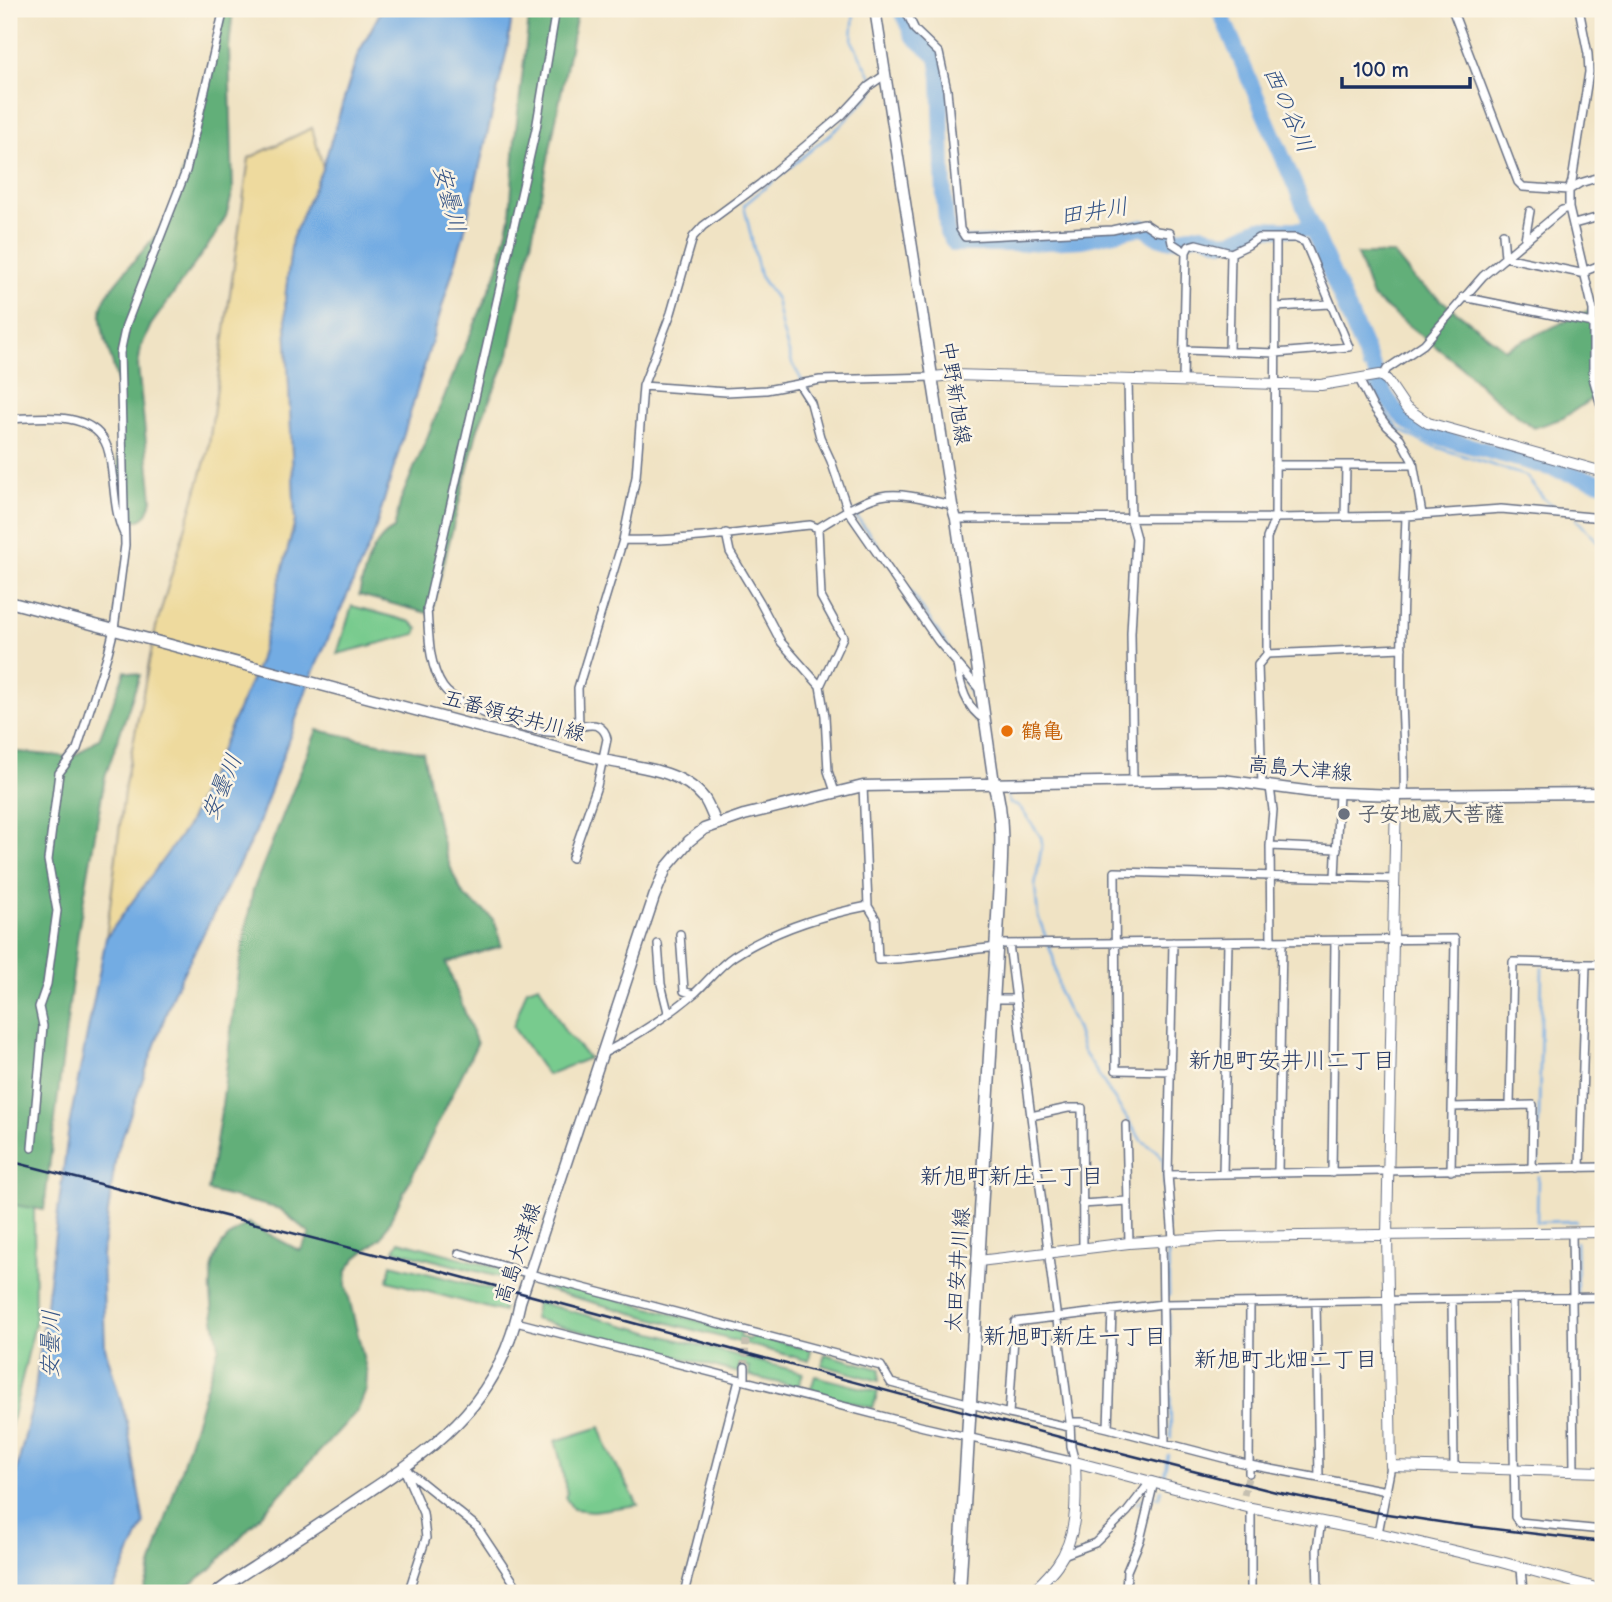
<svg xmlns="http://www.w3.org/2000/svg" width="1612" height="1602" font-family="'Balsamiq Sans','Klee One',sans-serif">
<rect width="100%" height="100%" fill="#fcf5e5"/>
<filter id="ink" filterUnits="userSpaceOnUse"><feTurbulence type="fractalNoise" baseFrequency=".0143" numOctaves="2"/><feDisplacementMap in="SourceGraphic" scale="14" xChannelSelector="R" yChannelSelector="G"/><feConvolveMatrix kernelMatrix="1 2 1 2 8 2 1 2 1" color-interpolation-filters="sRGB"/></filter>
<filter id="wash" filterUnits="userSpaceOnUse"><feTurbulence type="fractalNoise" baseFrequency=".00686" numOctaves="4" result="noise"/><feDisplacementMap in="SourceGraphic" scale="28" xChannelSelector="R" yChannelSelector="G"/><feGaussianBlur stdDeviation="1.57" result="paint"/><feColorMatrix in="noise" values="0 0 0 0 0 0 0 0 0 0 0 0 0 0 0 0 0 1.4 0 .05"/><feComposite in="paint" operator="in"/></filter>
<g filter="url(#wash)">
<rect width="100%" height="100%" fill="#f0e3c4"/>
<!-- green -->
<path fill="#78cb8e" stroke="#4a7d76" stroke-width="2" d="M352 606 411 622 418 629 416 634 337 654Z
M539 985 566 1033 589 1058 547 1075 513 1027 527 989Z
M9 1200 34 1206 35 1324 9 1433Z
M399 1241 513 1272 511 1280 394 1250Z
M391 1264 505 1293 503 1312 388 1281Z
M544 1280 741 1332 740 1337 749 1340 754 1335 811 1350 809 1361 540 1288Z
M537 1302 803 1373 798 1387 749 1376V1367L740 1365 739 1373 534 1319Z
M825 1354 880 1369 879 1381 822 1365Z
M815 1376 878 1392 873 1408 810 1392Z
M600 1427 608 1450 638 1505 593 1511 573 1509 565 1497 567 1493C562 1475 561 1457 555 1441Z"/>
<!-- forest -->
<path fill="#62af79" stroke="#3e6f6c" stroke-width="2" d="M224 9H233L229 48 233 191 226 216 214 237 151 325 141 347 138 366 152 499C149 514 144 524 126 520 112 494 121 420 118 387 116 363 94 324 103 303 108 290 119 279 128 268 146 247 164 228 175 203Z
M530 9H578L509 354 478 428 431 614 359 595C364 572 371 540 394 529L401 499 496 274 510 218 515 138Z
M1357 254H1394L1415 280 1505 349 1603 304V391L1563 418 1534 428 1493 397 1463 368 1372 297Z
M125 671 140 675 105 777 78 932 44 1210 9 1204V751L71 757C82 753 89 744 99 739Z
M317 730 423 752C432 794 441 856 462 892 470 905 486 908 494 921 498 927 499 938 501 946L446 963 477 1044 382 1237 356 1258 347 1270 346 1285 367 1373 366 1390 358 1410 211 1569 178 1593H143L219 1346C213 1314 201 1267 226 1240 232 1233 241 1228 248 1223L300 1251 310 1234 280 1209 208 1191 222 1105 238 972 253 890Z"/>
<!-- sand -->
<path fill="#eeda9e" stroke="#84847e" stroke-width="2" d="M312 128 323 167 292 239 285 299 295 521 259 662 188 825 106 938 125 784 156 627 208 451 249 158Z"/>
<!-- water -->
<path fill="#73ace3" stroke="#476ea0" stroke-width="2" d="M382 9H513L507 50 463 237 373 537 311 677 256 831 174 991 116 1155 102 1255 105 1347 127 1422 144 1523 112 1593H9V1502L34 1398 69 1126 106 938 188 825 259 662 295 521 285 299 292 239 323 167 358 54Z"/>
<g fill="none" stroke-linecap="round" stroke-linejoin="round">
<!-- stream -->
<path stroke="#73ace3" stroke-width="2.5" d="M854 9 852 41 873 80
M1305 230 1364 370
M1369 382 1378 404 1398 429 1424 443 1526 476 1544 499 1560 510
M812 398 792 363 782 329 776 299 760 276 744 205 839 127 873 92V86
M821 431 834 460
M851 510 885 554 948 647
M1576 519 1603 547
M964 681 978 709
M1005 790 1010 803 1019 806 1041 837 1042 844 1035 886 1038 916 1053 957 1060 994 1076 1028 1083 1051 1141 1140 1158 1152 1163 1159 1167 1230
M1538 1162 1542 967
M1538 1176 1537 1222 1576 1221
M1576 1242 1577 1294
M1168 1251 1169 1296
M1580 1303 1603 1302
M1169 1314 1171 1439
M1163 1480 1168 1455
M1153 1497H1159L1161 1490
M1137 1504 1143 1498H1149
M1041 1593 1076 1556 1089 1549"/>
<!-- river -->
<path stroke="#73ace3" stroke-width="16" d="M901 9 912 35 937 57 940 77 944 196 947 232 955 244H1010L1082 240 1143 227 1155 236 1168 240 1201 234 1222 242 1232 241 1259 228 1315 230
M1219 9 1385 395C1397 413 1408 425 1428 434L1603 483"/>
</g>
</g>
<g filter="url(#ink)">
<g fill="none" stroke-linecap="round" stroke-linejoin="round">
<!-- minor-tunnel -->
<path stroke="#c5bfb0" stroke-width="7" stroke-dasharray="7 3.5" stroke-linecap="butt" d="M745 1367 746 1340
M1244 1495 1249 1473"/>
<!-- minor casing -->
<g stroke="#666e82" stroke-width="10">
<path id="minor" d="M556 9 536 129 427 609C429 635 428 664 443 687 457 708 537 736 562 732 573 730 587 722 598 726 604 729 606 733 607 739L597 786 572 858
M905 9 915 30 939 53 947 90 960 229 965 237 1112 230 1144 223 1156 231 1170 233 1172 243 1186 252
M1452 9 1518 182 1523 187 1569 190 1580 183 1603 176
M1579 9 1588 54 1589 72 1572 181 1569 190V208L1593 310V378L1603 412
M1574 224 1603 216
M1503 234 1505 257 1585 274
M1525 239 1530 211
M1585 271 1603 264
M1463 297 1593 323
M1276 307 1330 304
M1229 352 1231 253
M1383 376 1387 369 1424 344 1483 276 1562 210 1569 208
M1359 379 1373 407 1387 426 1400 438 1413 462 1422 514
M1128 380 1131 520 1136 538 1131 633 1133 781
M1183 380 1186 252 1189 246 1196 244 1231 253 1248 245 1258 238H1295L1305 242 1349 347 1276 353 1184 350
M799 384 811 403 820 437 831 461 848 511 938 641 980 690
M643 386 726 392 766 390 820 380 933 377
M9 419C39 418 88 410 105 442 111 453 111 468 113 480 115 498 116 517 124 534
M1275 465H1413
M1345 517 1346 465
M956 519 1275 518 1406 516 1501 509 1603 518
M818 528 821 597 843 637 820 686
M726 533 730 552 760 602 781 642 820 686 825 716 828 771 835 792
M623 540C686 542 747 531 810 525L818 528C836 517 866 497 887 495 909 493 931 501 952 505
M1267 654 1402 648
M957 664C960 685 966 709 985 720
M579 727 578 688 623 540 636 477 643 386 671 313 693 237 703 226 760 184 842 115 869 86 886 74
M863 786 868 906 876 919 878 960C917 959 957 951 997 947
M1262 786 1258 665 1267 654V538L1275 518 1276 239
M1270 787 1273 810 1270 846 1271 942
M1404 795C1405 763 1403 731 1402 699 1400 638 1404 576 1406 516
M1270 846 1337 849
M1335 877 1339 793
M680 934 684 991 693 994
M1173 942 1168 1175 1603 1167
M658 944 661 984 668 1012
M997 944 1455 939 1451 1171
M1009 944 1016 999
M994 999H1016L1070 1422 1071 1447 1075 1462
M602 1054C633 1038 669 1015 696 992 708 981 720 965 734 956 774 930 822 915 868 906
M1171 1071 1116 1070 1115 872 1395 879
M1510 1106 1513 962 1586 964
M1452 1107 1533 1105 1532 1169
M1031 1116 1068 1108H1082L1083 1249
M1126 1125 1129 1243
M32 1148 43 1026 39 1007 47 984 57 911 48 860 59 773 77 749 108 653 114 629 125 545 120 353 126 325 186 171 224 9
M1580 1168 1586 964H1603
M1278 1173 1282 942
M1332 1173 1335 941
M1223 1174 1228 942
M1168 1175 1173 1239
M1082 1204 1127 1201
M1572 1233 1573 1297
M1162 1241 1165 1443
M459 1253 530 1274 881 1366 891 1383 1009 1414
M1572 1297 1574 1471
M1512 1299 1515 1517 1519 1522 1603 1530
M1452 1300 1454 1468
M1316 1302 1319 1478
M1112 1310 1108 1428 1250 1465 1387 1491
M516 1322 924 1427 1075 1462
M745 1381V1367
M1070 1422H1082L1108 1428
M1069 1427 1009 1414 1015 1322 1163 1304 1603 1297
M404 1468 477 1527 521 1593
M404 1469 423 1513 426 1538 408 1593
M1249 1473 1250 1303
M1378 1533 1391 1466
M1063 1555 1095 1543 1127 1512 1151 1481
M1521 1568 1523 1593
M684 1593 739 1380
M1126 1593 1127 1571 1140 1540 1154 1482
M1251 1593V1508
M1318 1593 1317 1549 1321 1521"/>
</g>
<!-- tertiary casing -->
<g stroke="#666e82" stroke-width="12">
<path id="tertiary" d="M933 377 953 375 1321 385 1380 375 1387 380 1406 408 1428 423 1603 472
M1396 795 1387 1235 1391 1466 1603 1472
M979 1261 1129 1243 1220 1237 1603 1232
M1031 1593C1040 1584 1050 1575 1057 1565 1079 1535 1076 1496 1075 1462L1251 1508 1378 1533 1501 1562 1603 1590"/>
</g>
<!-- secondary casing -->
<g stroke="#666e82" stroke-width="13">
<path id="secondary" d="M875 9 952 505 956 519 994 783
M9 602 603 760C636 767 681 769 704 798 709 805 712 815 716 823
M216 1593C231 1581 248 1571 265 1560 299 1538 334 1515 368 1492 445 1441 501 1398 520 1302L654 897 666 868 689 841 704 829 744 815 863 786 1223 780 1313 792 1396 795 1603 793"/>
</g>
<!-- primary casing -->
<g stroke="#666e82" stroke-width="15">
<path id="primary" d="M959 1593 999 899C1001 861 1005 820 994 783"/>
</g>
<!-- minor -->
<use href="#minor" stroke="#fff" stroke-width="7"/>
<!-- tertiary -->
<use href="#tertiary" stroke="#fff" stroke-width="10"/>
<!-- secondary -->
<use href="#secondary" stroke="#fff" stroke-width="10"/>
<!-- primary -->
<use href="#primary" stroke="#fff" stroke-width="12"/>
<!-- rail -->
<path stroke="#1b2f5e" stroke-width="2.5" d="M9 1161 394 1259 1082 1443 1276 1492 1374 1512 1453 1524 1603 1542"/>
</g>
</g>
<!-- markers -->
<circle fill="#e8710a" stroke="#fcf5e5" stroke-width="2.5" cx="1007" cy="731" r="7"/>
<circle fill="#6b7280" stroke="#fcf5e5" stroke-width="2.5" cx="1344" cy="814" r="7"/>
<g text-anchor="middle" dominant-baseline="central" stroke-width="5" stroke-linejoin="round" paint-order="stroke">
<!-- street labels -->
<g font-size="21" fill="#1b2f5e" stroke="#fcf5e5">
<text transform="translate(955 393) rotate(81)">中野新旭線</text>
<text transform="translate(514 716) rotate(15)">五番領安井川線</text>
<text transform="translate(1300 769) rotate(5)">高島大津線</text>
<text transform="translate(518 1253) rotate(-72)">高島大津線</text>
<text transform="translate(958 1270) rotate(-86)">太田安井川線</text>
</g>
<!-- food labels -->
<g font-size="21" font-weight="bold" fill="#c56008" stroke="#fcf5e5" text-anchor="start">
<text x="1021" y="731">鶴亀</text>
</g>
<!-- worship labels -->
<g font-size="21" font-weight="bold" fill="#5b616d" stroke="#fcf5e5" text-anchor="start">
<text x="1358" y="814">子安地蔵大菩薩</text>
</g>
<!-- water labels -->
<g font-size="23" font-style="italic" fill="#355486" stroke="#fcf5e5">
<text transform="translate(1288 110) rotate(66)">西の谷川</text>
<text transform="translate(449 199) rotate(76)">安曇川</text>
<text transform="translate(1094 212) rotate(-9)">田井川</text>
<text transform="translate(222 787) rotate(-67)">安曇川</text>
<text transform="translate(51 1344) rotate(-89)">安曇川</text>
</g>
<!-- neighbourhood labels -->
<g font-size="23" fill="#1b2f5e" stroke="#fcf5e5">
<text x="1292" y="1061">新旭町安井川二丁目</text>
<text x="1012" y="1177">新旭町新庄二丁目</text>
<text x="1075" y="1337">新旭町新庄一丁目</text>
<text x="1286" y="1360">新旭町北畑二丁目</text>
</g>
</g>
<!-- margin -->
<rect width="1612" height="1602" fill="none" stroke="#fcf5e5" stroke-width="35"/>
<!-- scale -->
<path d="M1342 77v10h128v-10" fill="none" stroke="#1b2f5e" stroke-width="3.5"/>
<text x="1353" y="77" font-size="21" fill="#1b2f5e" stroke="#fcf5e5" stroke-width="5" paint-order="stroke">100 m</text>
</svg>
